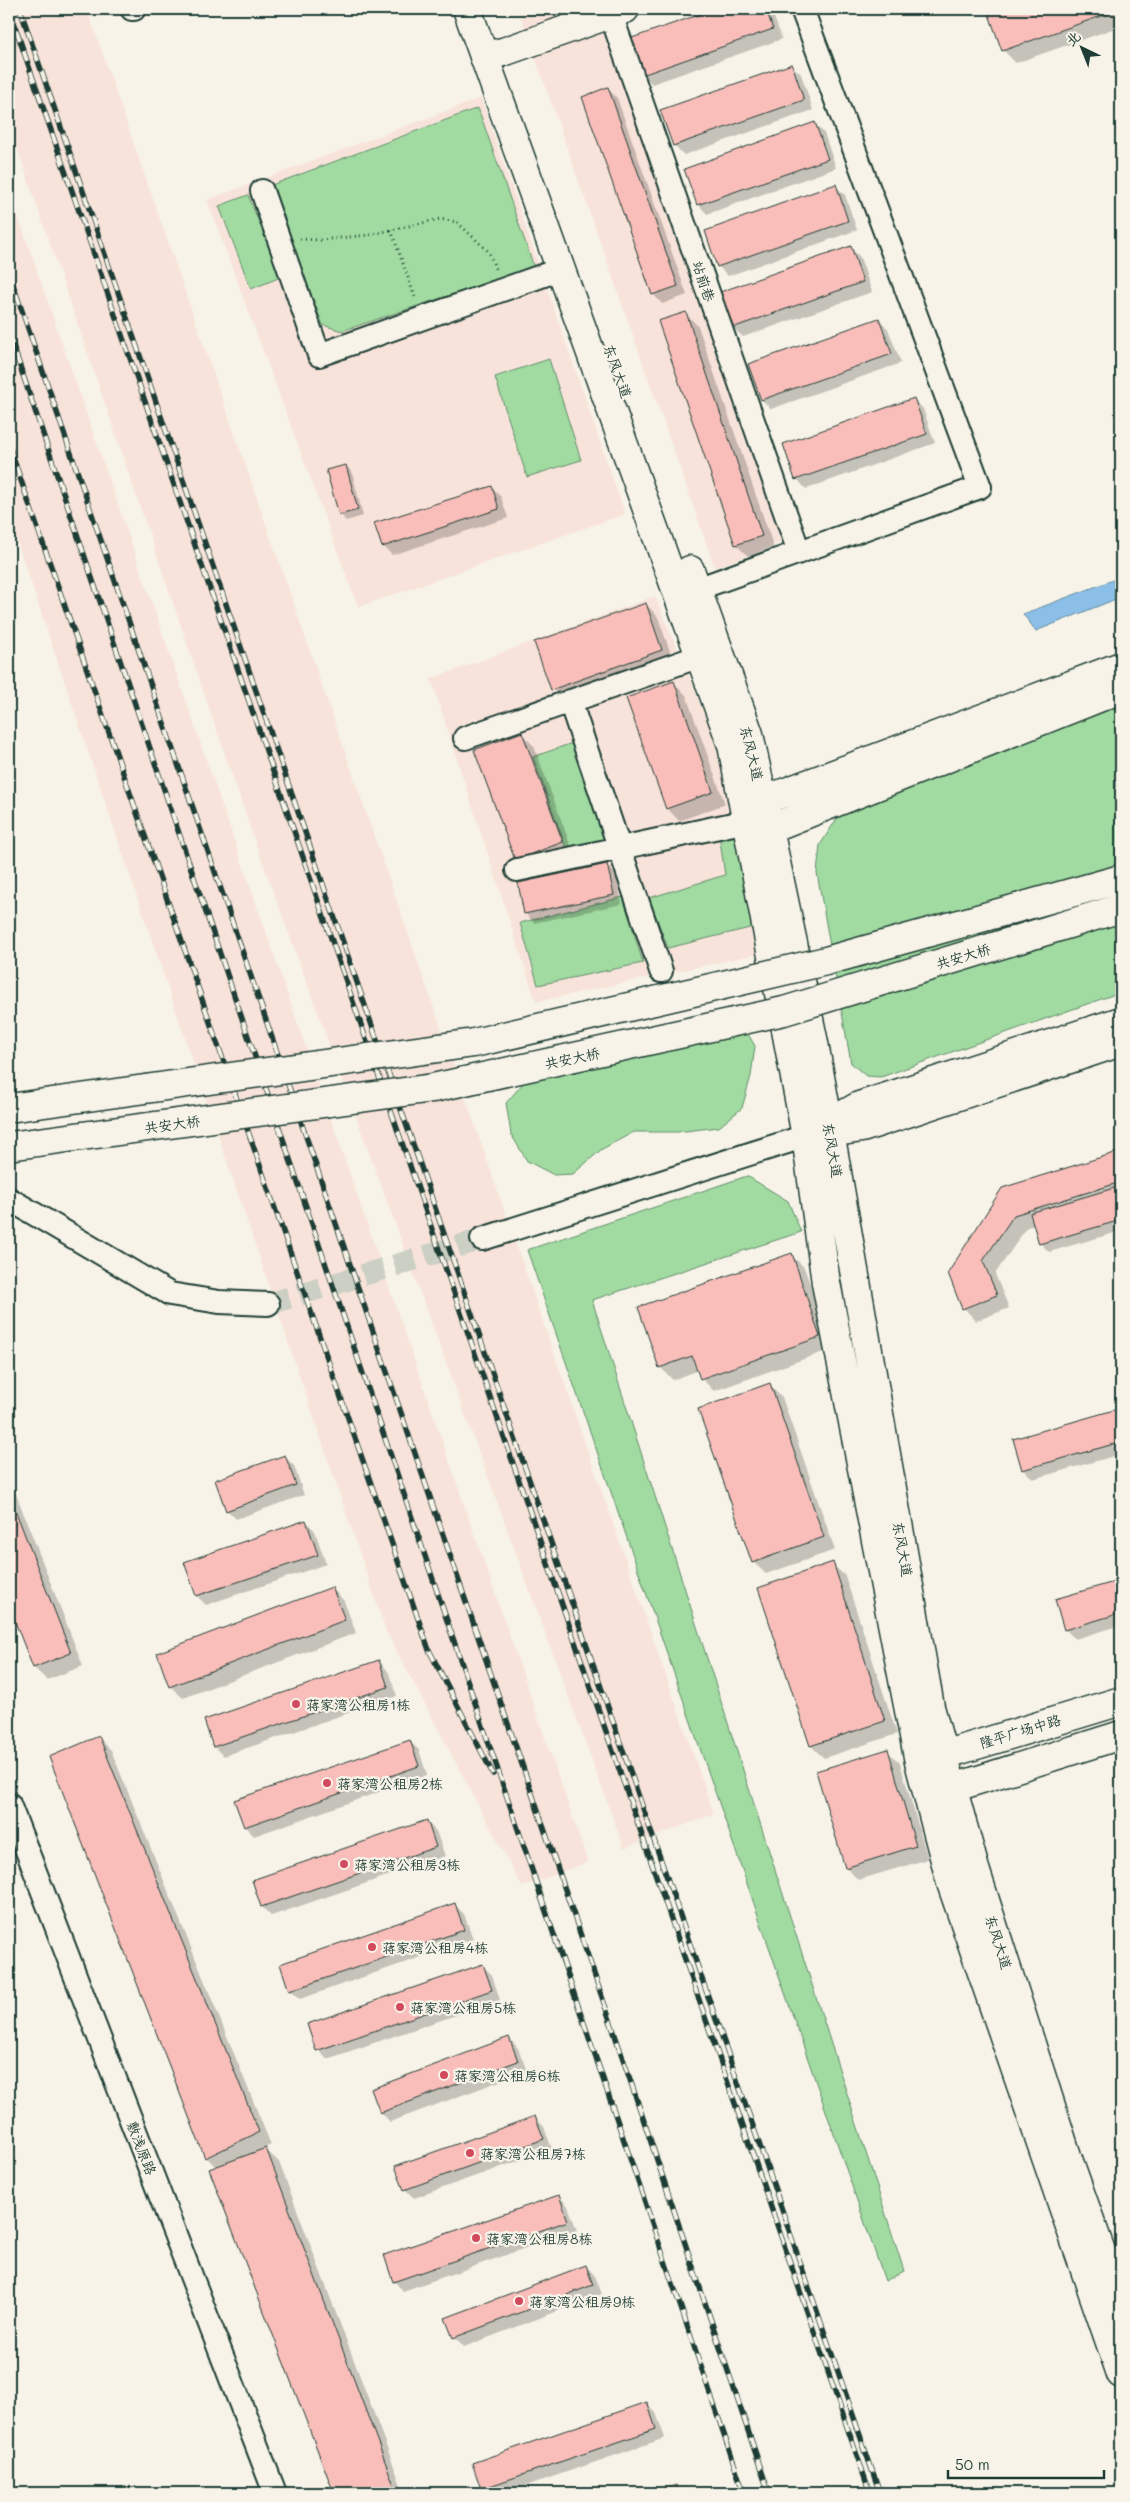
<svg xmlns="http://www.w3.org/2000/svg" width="1130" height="2502" font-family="Mali,'LXGW WenKai TC',sans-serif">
<rect width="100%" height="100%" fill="#f7f3e8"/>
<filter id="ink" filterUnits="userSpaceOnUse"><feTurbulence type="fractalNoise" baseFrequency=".02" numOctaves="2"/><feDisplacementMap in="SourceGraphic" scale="10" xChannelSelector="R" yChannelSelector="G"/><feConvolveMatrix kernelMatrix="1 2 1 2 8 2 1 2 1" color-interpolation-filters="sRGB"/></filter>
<g filter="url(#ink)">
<!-- built -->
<path fill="#f8e3da" d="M9 9H87L714 1814 624 1848 253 836 9 124Z
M518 9H600L788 540 715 568Z
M481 98 625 514 358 607 207 200Z
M9 190 588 1862 522 1887 386 1631 9 518Z
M655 596 724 759 762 953 536 1002 431 679Z"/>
<!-- green -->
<path fill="#a1dba1" stroke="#608c6a" d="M478 108 534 267 342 331 323 325 269 186Z
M248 195 281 277 251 289 219 206Z
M549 359 581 460 527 477 495 377Z
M1121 703V992L881 1077 866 1076 851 1063 817 873 820 845 838 817Z
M575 742 610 838 568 853 533 757Z
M737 830 758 926 668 948 649 898 725 875 719 834Z
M623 897 643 963 538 985 520 923Z
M748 1034 755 1046 751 1076 742 1108 719 1127 677 1132H634L602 1149 573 1174 554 1175 527 1161 511 1134 506 1103 525 1081Z
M747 1176 788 1201 801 1232 592 1300 904 2271 885 2281 527 1250Z"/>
<!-- water -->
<path fill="#8cbfe8" stroke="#608ba0" d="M1121 577V597L1036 631 1023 614Z"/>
<!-- shadow -->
<path fill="#0003" d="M719 9H771L782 39 652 84 643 75 631 40Z
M989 9H1121V26L1016 63 1003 50Z
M791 65 801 74 813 110 684 155 674 145Z
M608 89 617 98 687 295 662 304 653 294Z
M815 124 824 133 836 168 707 214 698 204Z
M836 186 845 195 857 230 728 276 718 266Z
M850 247 860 257 872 292 743 337 733 328 721 293Z
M685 313 698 326 774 548 749 557 736 545Z
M879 319 888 329 901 363 771 409 762 400Z
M914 399 923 409 935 443 806 489 797 479Z
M346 466 352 472 363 516 346 521 340 514Z
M491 487 501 497 508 518 392 555 383 546Z
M646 604 658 617 674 663 565 702 552 689Z
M673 682 686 695 725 804 679 821 667 808Z
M521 733 534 746 574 855 516 860Z
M607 865 616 875 622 904 534 923 525 913Z
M1121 1152V1231L1049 1252 1040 1243 1035 1225 1027 1227 995 1274 1009 1308 976 1321 964 1308 949 1273 1003 1189Z
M791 1255 804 1267 832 1349 714 1391 701 1378 699 1370 673 1380 660 1367Z
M770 1385 782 1397 835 1550 766 1574 753 1562Z
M1121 1409V1454L1033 1479 1024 1470 1015 1440Z
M284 1456 294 1466 304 1495 236 1519 227 1510Z
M9 1476 83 1666 47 1680 34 1668 9 1602Z
M306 1521 315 1531 326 1564 206 1605 197 1596Z
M832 1564 845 1576 897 1734 824 1758 811 1746 759 1588Z
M1121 1581V1625L1075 1639 1065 1629 1057 1600Z
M332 1588 344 1601 356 1633 183 1698 170 1686Z
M379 1661 388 1671 397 1696 224 1756 214 1747 206 1721Z
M99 1738 111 1750 271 2145 258 2151 259 2152 266 2150 279 2162 404 2493H335L211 2170 217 2168 206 2157Z
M409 1741 419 1750 427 1775 254 1836 245 1826Z
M887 1751 900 1763 928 1859 858 1880 846 1867Z
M427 1822 436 1831 445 1856 271 1916 262 1907Z
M455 1905 464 1914 473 1939 300 1999 290 1990Z
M482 1965 492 1975 500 2000 327 2059 318 2050Z
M509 2038 518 2048 527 2071 390 2122 381 2112Z
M535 2117 544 2127 552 2149 414 2198 405 2189Z
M559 2196 568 2206 577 2230 403 2291 394 2281Z
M586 2266 595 2276 602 2294 464 2347 455 2337Z
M647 2404 656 2413 665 2438 506 2493H487L482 2489 474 2463Z"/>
<!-- building -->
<path fill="#fabeba" stroke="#1f3d34" d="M715 9H766L773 29 642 75 629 39Z
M987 9H1121L1002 51Z
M792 64 804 100 673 146 660 110Z
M608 87 678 286 652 295 582 97Z
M815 122 828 159 697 205 684 169Z
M836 184 848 221 717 267 705 231Z
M851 246 863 282 732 328 720 292Z
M686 312 762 536 735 545 658 321Z
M879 318 892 354 761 400 748 364Z
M914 398 927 434 795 480 783 444Z
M346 465 358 510 339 515 326 470Z
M492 486 499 509 382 547 374 523Z
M646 603 662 650 551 690 534 642Z
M674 681 713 792 666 809 626 698Z
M522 732 563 842 515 860 474 750Z
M607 864 614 895 524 914 518 883Z
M1121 1151V1182L1014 1215 983 1261 997 1295 962 1309 948 1273 1002 1188Z
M1121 1186V1220L1039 1244 1030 1213Z
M792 1253 820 1337 700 1379 692 1356 659 1368 638 1307Z
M770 1383 824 1537 752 1563 698 1409Z
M1121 1408V1442L1022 1470 1013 1439Z
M285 1455 296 1485 226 1511 215 1480Z
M9 1494 71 1653 33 1668 9 1606Z
M306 1520 318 1555 196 1596 184 1562Z
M833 1562 885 1721 810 1746 758 1588Z
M1121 1580V1613L1064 1630 1055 1599Z
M332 1587 345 1620 169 1687 157 1653Z
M379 1660 388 1687 213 1747 204 1720Z
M99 1736 259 2132 205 2158 49 1757Z
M410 1740 419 1766 244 1827 234 1800Z
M888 1749 916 1846 845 1868 816 1771Z
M427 1820 436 1847 261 1907 252 1880Z
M455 1903 464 1930 289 1991 280 1964Z
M483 1964 492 1990 316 2051 307 2024Z
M509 2037 518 2061 380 2113 371 2089Z
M535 2116 544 2139 404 2190 395 2166Z
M266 2148 397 2493H334L209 2169Z
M559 2195 568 2221 393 2282 384 2255Z
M586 2265 593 2285 453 2338 445 2318Z
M647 2402 656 2429 481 2489 472 2463Z
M676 2485 679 2493H653Z"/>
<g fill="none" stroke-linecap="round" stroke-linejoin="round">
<!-- minor-tunnel -->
<path stroke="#cccfc4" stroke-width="22" stroke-dasharray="22 11" stroke-linecap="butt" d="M268 1304 482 1239"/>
<!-- minor casing -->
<g stroke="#1f3d34" stroke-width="26">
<path id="minor" d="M132 9H134
M609 9 799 552
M262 191 319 355 561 269
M697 589 980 487 802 9
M570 701 661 971
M465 738 700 656
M517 870 747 821
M9 1199 170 1294 219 1302 268 1304
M482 1239 806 1136
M9 1804 275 2493"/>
</g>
<!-- tertiary casing -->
<g stroke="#1f3d34" stroke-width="31">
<path id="tertiary" d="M484 56 503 52 625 9
M830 1132 930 1707 975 1869 1067 2156 1121 2307
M806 1136 826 1283 919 1762 951 1883 1121 2374
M927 1760 1121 1701
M937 1793 1121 1735"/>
</g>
<!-- secondary casing -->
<g stroke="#1f3d34" stroke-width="31">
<path id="secondary" d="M467 9 732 745 806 1136
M690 570 749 734 814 1043 830 1132
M746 807 1121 666
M751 836 1121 689
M813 1132 859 1106 1121 1021
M822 1134 862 1128 1121 1042"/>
</g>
<!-- path -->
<path stroke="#1f3d34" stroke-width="3" stroke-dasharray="1 4" stroke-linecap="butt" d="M391 230 416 300
M300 239 320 240 369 235 440 219 457 222 489 252 496 271"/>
<!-- minor -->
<use href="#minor" stroke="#f7f3e8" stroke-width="22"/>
<!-- tertiary -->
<use href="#tertiary" stroke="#f7f3e8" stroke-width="28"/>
<!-- secondary -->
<use href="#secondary" stroke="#f7f3e8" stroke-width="28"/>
<!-- rail casing -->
<g stroke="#1f3d34" stroke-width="5.5">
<path id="rail" d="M9 9 870 2493
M20 9 880 2493
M9 273 613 2029 769 2493
M9 334 744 2493
M9 446 429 1650 493 1774"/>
</g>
<!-- rail -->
<use href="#rail" stroke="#f7f3e8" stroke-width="4" stroke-dasharray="11" stroke-linecap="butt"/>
<!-- secondary-bridge casing -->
<g stroke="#1f3d34" stroke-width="31" stroke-linecap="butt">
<path id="secondary-bridge" d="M9 1108 474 1043 826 961 1121 879
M9 1146 433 1088 784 1011 1121 908"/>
</g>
<!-- secondary-bridge -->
<use href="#secondary-bridge" stroke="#f7f3e8" stroke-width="28"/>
</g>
</g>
<!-- markers -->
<g fill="#d1495b" stroke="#f7f3e8" stroke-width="2">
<circle cx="296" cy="1704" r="5"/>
<circle cx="327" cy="1783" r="5"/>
<circle cx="344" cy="1864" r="5"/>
<circle cx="372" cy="1947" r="5"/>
<circle cx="400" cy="2007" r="5"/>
<circle cx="444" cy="2075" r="5"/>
<circle cx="470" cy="2153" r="5"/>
<circle cx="476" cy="2238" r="5"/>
<circle cx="519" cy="2301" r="5"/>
</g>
<g text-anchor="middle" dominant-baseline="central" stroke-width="4.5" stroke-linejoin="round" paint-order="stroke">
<!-- street labels -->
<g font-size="14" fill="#1f3d34" stroke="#f7f3e8">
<text transform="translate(704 281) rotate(71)">站前巷</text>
<text transform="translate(618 371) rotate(70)">东风大道</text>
<text transform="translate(752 753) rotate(76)">东风大道</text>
<text transform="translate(963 956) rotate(-17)">共安大桥</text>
<text transform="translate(572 1058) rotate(-12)">共安大桥</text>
<text transform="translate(172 1124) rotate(-8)">共安大桥</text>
<text transform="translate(833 1150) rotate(80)">东风大道</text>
<text transform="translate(903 1549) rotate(80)">东风大道</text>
<text transform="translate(1020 1731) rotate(-17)">隆平广场中路</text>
<text transform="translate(999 1942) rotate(72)">东风大道</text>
<text transform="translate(142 2148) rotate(69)">敷浅原路</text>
</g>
<!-- poi labels -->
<g font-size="14" fill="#1f3d34" stroke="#f7f3e8" text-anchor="start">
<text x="306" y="1704">蒋家湾公租房1栋</text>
<text x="337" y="1783">蒋家湾公租房2栋</text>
<text x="354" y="1864">蒋家湾公租房3栋</text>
<text x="382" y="1947">蒋家湾公租房4栋</text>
<text x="410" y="2007">蒋家湾公租房5栋</text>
<text x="454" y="2075">蒋家湾公租房6栋</text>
<text x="480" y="2153">蒋家湾公租房7栋</text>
<text x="486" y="2238">蒋家湾公租房8栋</text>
<text x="529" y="2301">蒋家湾公租房9栋</text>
</g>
</g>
<!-- margin -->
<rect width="1130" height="2502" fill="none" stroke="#f7f3e8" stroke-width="30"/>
<rect x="15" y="15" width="1100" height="2472" fill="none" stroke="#1f3d34" stroke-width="2" filter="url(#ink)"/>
<!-- north arrow -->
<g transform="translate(1082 48) rotate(317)" stroke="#f7f3e8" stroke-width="4" paint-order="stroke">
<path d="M0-4L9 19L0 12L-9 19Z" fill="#1f3d34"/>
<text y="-8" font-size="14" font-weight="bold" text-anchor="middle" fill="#1f3d34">北</text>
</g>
<!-- scale -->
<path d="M948 2470v8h156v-8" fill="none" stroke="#1f3d34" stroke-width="2.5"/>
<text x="955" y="2470" font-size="15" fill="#1f3d34" stroke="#f7f3e8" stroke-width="4" paint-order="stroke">50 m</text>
</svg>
